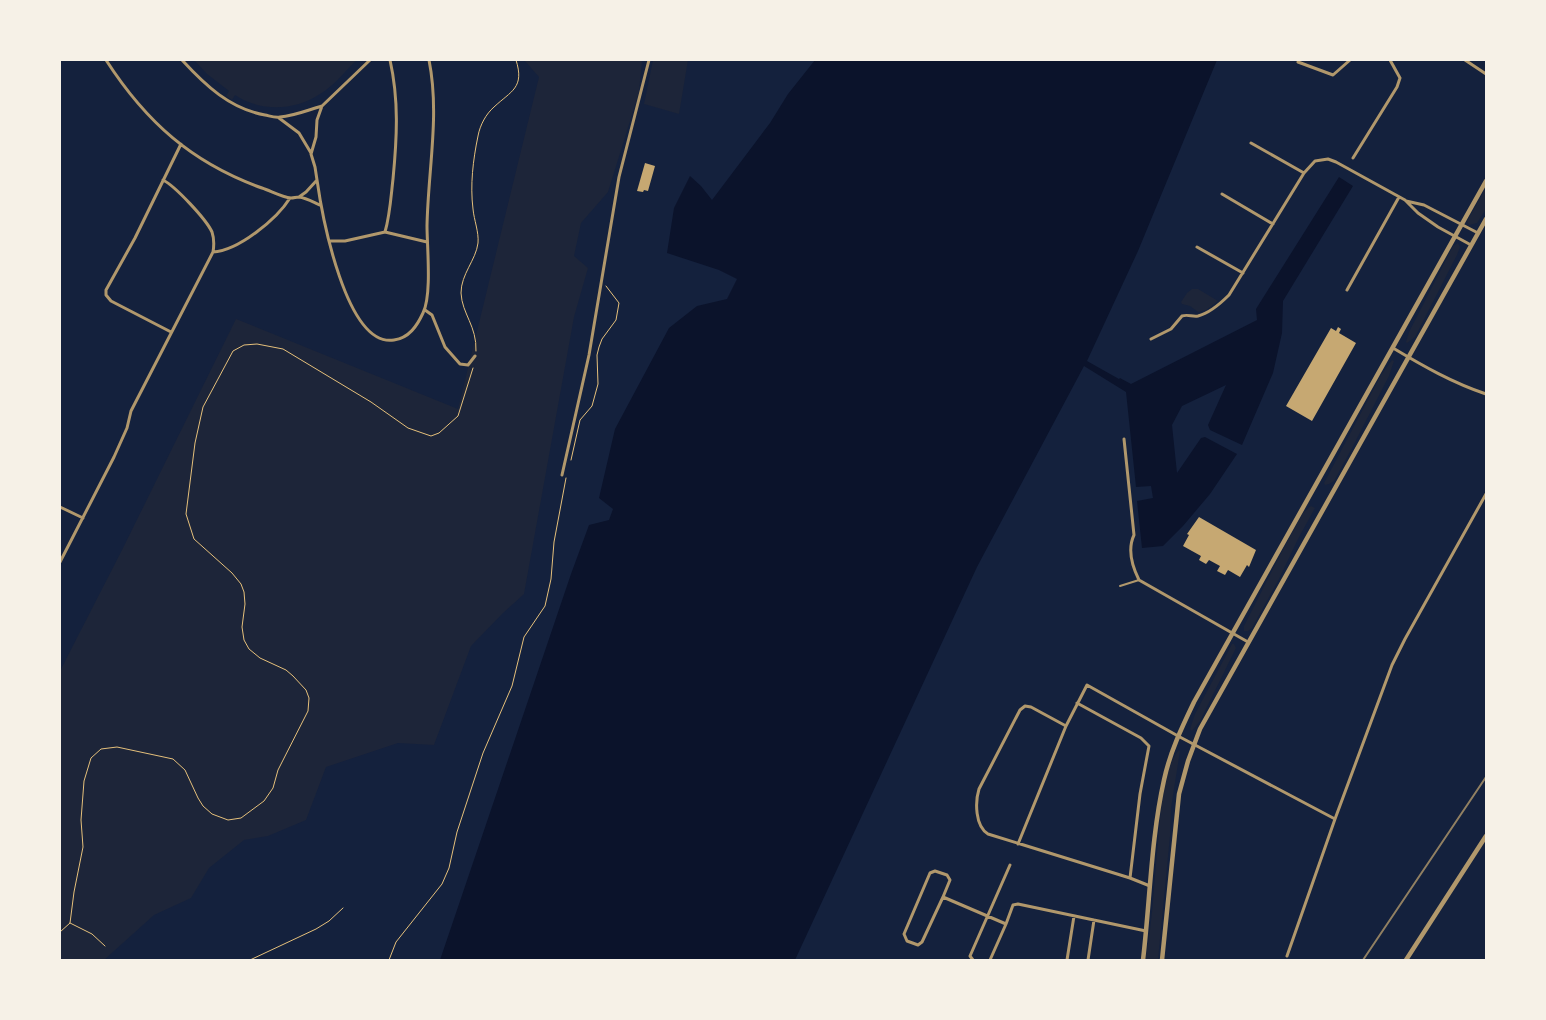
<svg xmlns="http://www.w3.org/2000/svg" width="1546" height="1020" font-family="Karla,sans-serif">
<rect width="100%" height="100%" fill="#14213d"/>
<!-- green -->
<path fill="#1d2539" d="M194 60H357C345 71 334 86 320 94 295 111 260 112 235 95L232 100 226 96 229 91 207 74Z
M524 60H642L639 92 608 192 581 223 574 256 588 268 574 317 524 594 503 613 471 646 434 745 398 743 326 767 306 820 268 836 244 840 209 868 191 898 154 915 104 960H60V671L122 550 236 319 458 409 539 77Z
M653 60H688L679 114 644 104Z
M1486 188V209L1477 223 1469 225 1467 221Z
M1458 243 1460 247 1457 255 1415 337 1407 343 1406 342 1409 332 1453 246Z
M1192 289H1198L1218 301 1206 310 1198 312 1190 306 1182 304 1181 302 1187 293Z
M1392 360 1394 361 1389 376 1352 448 1334 481 1329 484 1325 485 1324 483 1381 375Z
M1311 506 1315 508 1298 539 1279 579 1252 628 1248 631H1244V626L1280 555 1303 513Z
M1232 644H1234L1236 648 1200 721 1192 731 1190 729 1195 714Z
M1179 750 1180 751 1171 808 1170 836 1158 960H1145C1153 922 1154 881 1158 842 1160 819 1163 767 1179 750Z"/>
<!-- water -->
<path fill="#0b132b" d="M815 60H1217L1138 251 1087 361 1119 379 1120 378 1131 384 1257 320 1256 309 1339 177 1353 186 1283 301 1282 333 1273 373 1242 445 1210 430 1208 425 1226 385 1182 406 1172 425 1177 473 1201 438 1205 437 1237 454 1210 494 1183 526 1163 546 1142 548 1137 501 1153 498 1151 486 1136 487 1126 392 1084 366 977 567 795 960H440L571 574 589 525 609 520 613 509 599 498 615 429 669 328 697 306 727 299 737 279 719 270 667 253 674 208 690 176 701 186 712 200 770 123 788 94Z"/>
<!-- building -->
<path fill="#c6a872" d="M645 163 655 166 648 191 644 190 643 192 637 191Z
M1338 327 1341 329 1339 333 1356 343 1312 421 1286 406 1331 328 1336 331Z
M1199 517 1256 550 1249 567 1247 565 1240 577 1228 570 1225 575 1217 571 1220 566 1209 560 1206 564 1199 560 1201 556 1183 546 1189 535 1187 534Z"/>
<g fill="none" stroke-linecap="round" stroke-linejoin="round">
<!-- path -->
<path stroke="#e5c07b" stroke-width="1" d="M476 351C477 326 462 314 461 293 461 274 476 260 478 243 479 232 474 220 473 209 470 185 473 160 478 136 480 125 486 114 494 107 511 91 525 88 516 60
M571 460 580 420 592 406 598 384 597 355 599 347 602 339 616 320 619 303 606 286
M70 923 92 934 105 946
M60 932 70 923 74 892 83 847 81 820 84 781 91 758 101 749 117 747 173 759 185 770 198 798 203 806 212 814 228 820 241 818 264 801 273 788 278 770 308 711 309 698 306 690 293 676 286 670 260 658 249 649 244 640 242 627 245 604 244 592 241 584 232 573 194 539 186 514 195 443 203 407 233 351 244 345 257 344 283 349 371 402 408 428 431 436 439 433 458 416 473 368
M250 960 316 929 329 921 343 908
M389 960 396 942 442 884 449 868 457 832 483 753 512 686 524 637 545 606 551 579 554 542 566 478"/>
<!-- service -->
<path stroke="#b1986c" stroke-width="2" d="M1120 586 1139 580"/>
<!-- minor -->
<path stroke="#b1986c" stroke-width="3" d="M106 60C146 122 192 163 262 188 271 191 282 197 291 198 294 198 296 197 299 197 306 198 313 202 320 205
M182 60C205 85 230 109 265 115 270 116 275 118 280 117 294 116 308 110 322 106
M1465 60 1486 74
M1298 62 1333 75 1350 60
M279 118 299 133 311 153
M1251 143 1304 173
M1353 158 1397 87 1400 78 1390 60
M317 180C322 215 346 348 394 340 409 338 417 326 423 313 432 295 427 247 427 226 428 170 440 115 429 60
M1222 194 1273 224
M299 197 306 192 317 180 315 167 311 154 316 137 317 120 322 106 370 60
M1406 201 1424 205 1478 233
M385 232C390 215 391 196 393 179 397 138 399 100 390 60
M330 241H345L385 232 427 242
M1197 247 1243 273
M213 252C238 251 277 219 290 198
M1347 290 1399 197
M425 310 432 315 445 347 460 364 468 365 475 356
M171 332 111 301 106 295V290L135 238 181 144
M1151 339 1171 329 1182 316C1188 314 1192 317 1198 316 1210 313 1220 304 1229 295L1304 173 1315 161 1328 159 1336 162 1405 200 1418 213 1438 227 1471 245
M1393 348C1423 366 1453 383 1486 394
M1124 439 1134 535C1127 550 1132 566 1139 580L1248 642
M562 475 589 355 619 177 649 60
M60 507 83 518
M60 562 114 457 127 428 131 411 213 252C214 246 214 238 212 232 206 219 175 186 163 180
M1077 703 1141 738 1149 746 1140 794 1130 878
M1066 726 1087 685 1178 736 1335 819
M1018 844 1066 726 1031 707 1025 706 1020 710 979 789C975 802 975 826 988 834L1130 878 1150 886
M943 897 950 880 947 875 935 871 930 873 904 934 907 941 918 945 922 942 943 897 1006 924 1013 905 1018 904 1146 931
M1287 956 1335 819 1392 665 1405 639 1486 494
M973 960 970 956 1010 865
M990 960 1006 924
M1067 960 1074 916
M1088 960 1094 920"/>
<!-- tertiary -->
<path stroke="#b1986c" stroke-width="4.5" d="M1143 960C1150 901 1151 838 1164 780 1170 752 1182 727 1194 702L1486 181
M1162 960 1179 794 1188 761 1200 729 1486 219
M1406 960 1486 836"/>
<!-- rail -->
<path stroke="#918062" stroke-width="2" d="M1363 960 1486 777"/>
</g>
<!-- border -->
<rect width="1546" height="1020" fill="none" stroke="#f6f1e7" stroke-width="122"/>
</svg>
